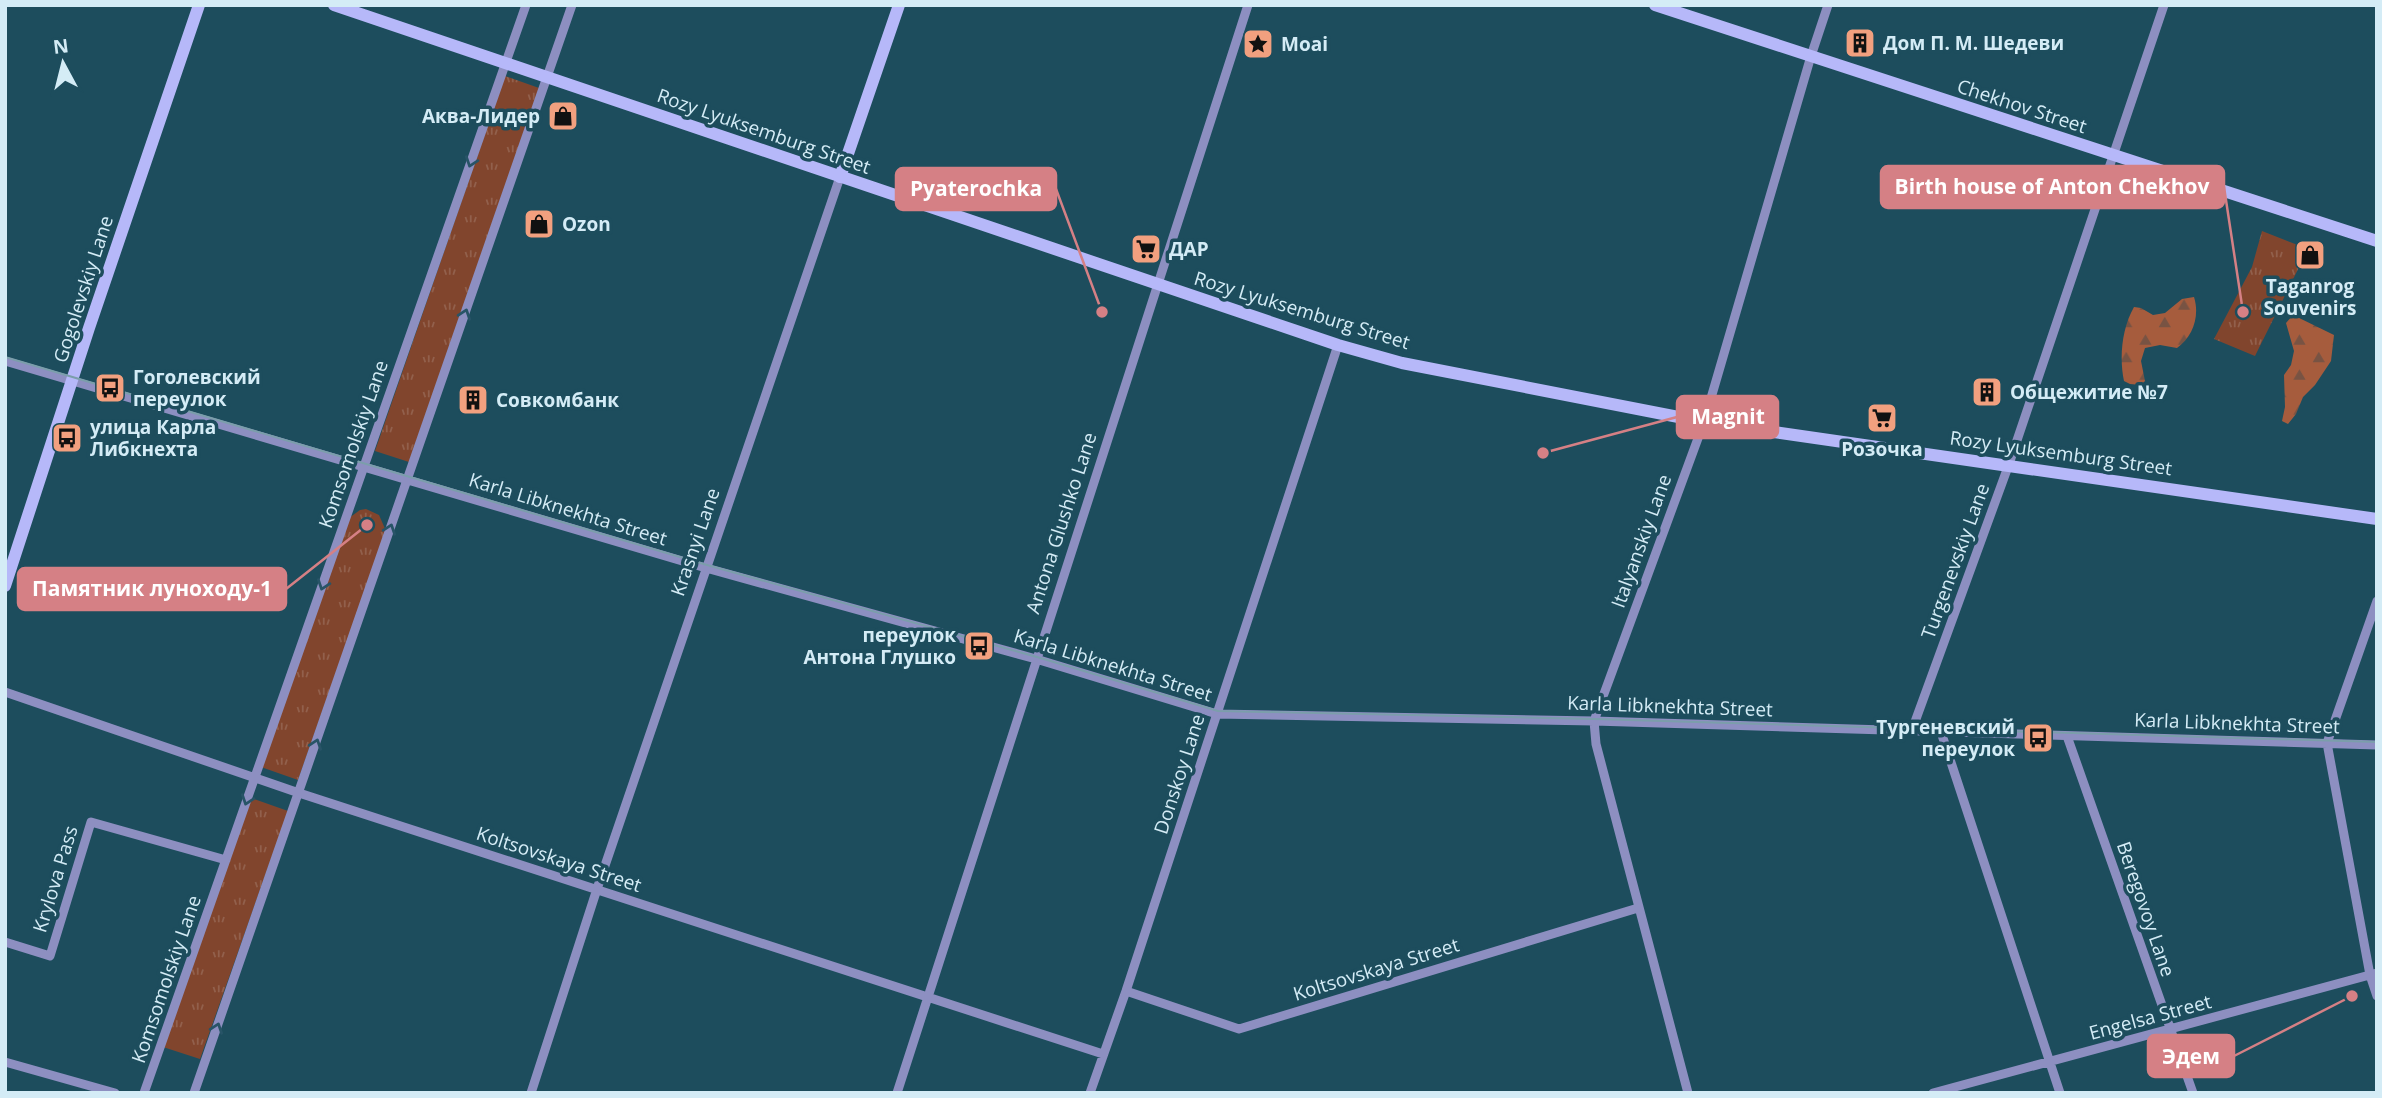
<svg xmlns="http://www.w3.org/2000/svg" width="2382" height="1098" font-family="'Open Sans',sans-serif">
<defs>
<pattern id="grass-tufts" width="24" height="20" patternUnits="userSpaceOnUse" patternTransform="scale(1.75)"><rect width="24" height="20" fill="#81452d"/><path d="M3 7l-1-3M5 7V3M7 7l1-3M15 17l-1-3M17 17v-4M19 17l1-3" fill="none" stroke="#92604c"/></pattern>
<pattern id="forest-firs" width="22" height="20" patternUnits="userSpaceOnUse" patternTransform="scale(1.75)"><rect width="22" height="20" fill="#a65c3d"/><path d="M5 1l3.5 6h-7zM16 11l3.5 6h-7z" fill="#785343"/></pattern>
</defs>
<rect width="100%" height="100%" fill="#1d4d5d"/>
<!-- grass -->
<path fill="url(#grass-tufts)" d="M505 76 539 88 409 462 375 451Z
M2262 231 2308 249 2255 356 2214 339 2252 267Z
M366 509 379 515 386 531 298 780 261 767 349 518 360 510Z
M251 798 288 811 200 1059 163 1047Z"/>
<!-- forest -->
<path fill="url(#forest-firs)" d="M2194 297C2200 316 2193 337 2177 348L2160 345 2145 348 2141 361 2145 381 2141 385 2130 384 2124 381C2119 357 2122 328 2134 307L2141 308 2153 315 2165 313 2182 299Z
M2293 315 2334 335 2331 361 2315 385 2303 397 2296 414 2288 424 2282 421 2285 407 2284 375 2291 365 2294 351 2286 323Z"/>
<g fill="none" stroke-linecap="round" stroke-linejoin="round">
<!-- street -->
<path stroke="#8d8fc1" stroke-width="9" d="M5 361 706 568 1036 659 1217 714 1594 721 2377 745
M2377 601 2327 743 2370 975 2377 996
M5 692 299 793 1103 1054
M1912 730 2009 464 2164 5
M1941 732 2060 1093
M2067 736 2193 1093
M5 942 50 956 91 822 226 860
M1126 991 1239 1029 1638 908
M5 1062 115 1093
M144 1093 526 5
M194 1093 572 5
M531 1093 597 889 840 177
M897 1093 1248 5
M1090 1093 1126 991 1338 345
M1688 1093 1596 744 1594 721 1704 422 1811 56 1828 5
M1933 1093 2377 973"/>
<!-- secondary -->
<path stroke="#b6b8f9" stroke-width="12" d="M334 5 1338 345 1402 363 1704 422 2377 519
M1655 5 2377 241
M840 177 899 5
M5 586 89 328 199 5"/>
<!-- tram -->
<path stroke="#7b9eab" stroke-width="2" d="M5 357 707 565 1037 657 1218 711 1595 719 2377 742"/>
</g>
<!-- one-way arrows -->
<defs><path id="oneway-chevron" d="M-2-3.5L2.5 0L-2 3.5" fill="none" stroke-width="1.6" stroke-linecap="round" stroke-linejoin="round" transform="scale(1.75)"/></defs>
<g stroke="#285467">
<use href="#oneway-chevron" transform="translate(471 162) rotate(109)"/>
<use href="#oneway-chevron" transform="translate(465 314) rotate(-71)"/>
<use href="#oneway-chevron" transform="translate(390 529) rotate(-71)"/>
<use href="#oneway-chevron" transform="translate(323 585) rotate(109)"/>
<use href="#oneway-chevron" transform="translate(316 744) rotate(-71)"/>
<use href="#oneway-chevron" transform="translate(247 800) rotate(109)"/>
<use href="#oneway-chevron" transform="translate(217 1028) rotate(-71)"/>
</g>
<!-- icons -->
<defs>
<g id="building-square" transform="scale(1.575)"><rect x="-9" y="-9" width="18" height="18" rx="4" fill="#f2a07f" stroke="#1d4d5d"/><path d="M-4-6H4V6H1V3H-1V6H-4ZM-2.5-4.3h1.7v1.8h-1.7ZM.8-4.3h1.7v1.8H.8ZM-2.5-1h1.7V.8h-1.7ZM.8-1h1.7V.8H.8Z" fill="#111"/></g>
<g id="sight-square" transform="scale(1.575)"><rect x="-9" y="-9" width="18" height="18" rx="4" fill="#f2a07f" stroke="#1d4d5d"/><path d="M0-6L1.8-2.2L6-1.7L2.9 1.2L3.7 5.4L0 3.3L-3.7 5.4L-2.9 1.2L-6-1.7L-1.8-2.2Z" fill="#111"/></g>
<g id="shop-square" transform="scale(1.575)"><rect x="-9" y="-9" width="18" height="18" rx="4" fill="#f2a07f" stroke="#1d4d5d"/><path d="M-5-2.5h2.3a2.7 3.5 0 0 1 5.4 0H5L5.5 6h-11ZM-1.5-2.5h3a1.5 2.3 0 0 0-3 0Z" fill="#111"/></g>
<g id="supermarket-square" transform="scale(1.575)"><rect x="-9" y="-9" width="18" height="18" rx="4" fill="#f2a07f" stroke="#1d4d5d"/><path d="M-6-5.5h2.5l.6 2H6L4.5 2H-2.5L-4.4-4H-6ZM-1.5 3.2a1.3 1.3 0 1 0 .1 0ZM3 3.2a1.3 1.3 0 1 0 .1 0Z" fill="#111"/></g>
<g id="bus-square" transform="scale(1.575)"><rect x="-9" y="-9" width="18" height="18" rx="4" fill="#f2a07f" stroke="#1d4d5d"/><path d="M-5-6H5V4H4V6H2V4H-2V6H-4V4H-5ZM-3.5-4V0h7V-4ZM-3.5 1.2v1.5H-2V1.2ZM2 1.2v1.5H3.5V1.2Z" fill="#111"/></g>
</defs>
<g fill-rule="evenodd">
<use href="#building-square" x="1860" y="43"/>
<use href="#sight-square" x="1258" y="44"/>
<use href="#shop-square" x="563" y="116"/>
<use href="#shop-square" x="539" y="224"/>
<use href="#supermarket-square" x="1146" y="249"/>
<use href="#shop-square" x="2310" y="255"/>
<use href="#bus-square" x="110" y="388"/>
<use href="#building-square" x="1987" y="392"/>
<use href="#building-square" x="473" y="400"/>
<use href="#supermarket-square" x="1882" y="418"/>
<use href="#bus-square" x="67" y="438"/>
<use href="#bus-square" x="979" y="646"/>
<use href="#bus-square" x="2038" y="738"/>
</g>
<g text-anchor="middle" dominant-baseline="central" stroke-width="7" stroke-linejoin="round" paint-order="stroke">
<!-- poi labels -->
<g font-size="19" font-weight="bold" fill="#d4ecf6" stroke="#1d4d5d" text-anchor="start">
<text x="1883" y="43">Дом П. М. Шедеви</text>
<text x="1281" y="44">Moai</text>
<text x="540" y="116" text-anchor="end">Аква-Лидер</text>
<text x="562" y="224">Ozon</text>
<text x="1169" y="249">ДАР</text>
<text x="2310" y="286" text-anchor="middle">Taganrog<tspan x="2310" dy="22">Souvenirs</tspan></text>
<text x="133" y="377">Гоголевский<tspan x="133" dy="22">переулок</tspan></text>
<text x="2010" y="392">Общежитие №7</text>
<text x="496" y="400">Совкомбанк</text>
<text x="90" y="427">улица Карла<tspan x="90" dy="22">Либкнехта</tspan></text>
<text x="1882" y="449" text-anchor="middle">Розочка</text>
<text x="956" y="635" text-anchor="end">переулок<tspan x="956" dy="22">Антона Глушко</tspan></text>
<text x="2015" y="727" text-anchor="end">Тургеневский<tspan x="2015" dy="22">переулок</tspan></text>
</g>
<!-- street labels -->
<g font-size="19" fill="#d4ecf6" stroke="#1d4d5d">
<text transform="translate(2022 106) rotate(18)">Chekhov Street</text>
<text transform="translate(764 131) rotate(19)">Rozy Lyuksemburg Street</text>
<text transform="translate(83 289) rotate(-72)">Gogolevskiy Lane</text>
<text transform="translate(1302 310) rotate(17)">Rozy Lyuksemburg Street</text>
<text transform="translate(353 444) rotate(-71)">Komsomolskiy Lane</text>
<text transform="translate(2061 453) rotate(8)">Rozy Lyuksemburg Street</text>
<text transform="translate(568 509) rotate(17)">Karla Libknekhta Street</text>
<text transform="translate(1061 523) rotate(-72)">Antona Glushko Lane</text>
<text transform="translate(1641 541) rotate(-70)">Italyanskiy Lane</text>
<text transform="translate(695 542) rotate(-71)">Krasnyi Lane</text>
<text transform="translate(1955 561) rotate(-70)">Turgenevskiy Lane</text>
<text transform="translate(1113 665) rotate(17)">Karla Libknekhta Street</text>
<text transform="translate(1670 706) rotate(2)">Karla Libknekhta Street</text>
<text transform="translate(2237 723) rotate(2)">Karla Libknekhta Street</text>
<text transform="translate(1179 774) rotate(-72)">Donskoy Lane</text>
<text transform="translate(559 859) rotate(18)">Koltsovskaya Street</text>
<text transform="translate(55 879) rotate(-73)">Krylova Pass</text>
<text transform="translate(2146 909) rotate(71)">Beregovoy Lane</text>
<text transform="translate(1376 969) rotate(-17)">Koltsovskaya Street</text>
<text transform="translate(166 979) rotate(-71)">Komsomolskiy Lane</text>
<text transform="translate(2150 1017) rotate(-15)">Engelsa Street</text>
</g>
</g>
<!-- callouts -->
<path fill="none" stroke="#d58085" stroke-width="2.5" d="M2243 312L2224 187M1102 312L1056 189M1543 453L1677 417M367 525L286 589M2352 996L2234 1056"/>
<g fill="#d58085" stroke="#1d4d5d" stroke-width="2.5">
<circle cx="2243" cy="312" r="7"/>
<circle cx="1102" cy="312" r="7"/>
<circle cx="1543" cy="453" r="7"/>
<circle cx="367" cy="525" r="7"/>
<circle cx="2352" cy="996" r="7"/>
</g>
<g fill="#d58085" stroke="#d58085" stroke-width="2.5">
<rect x="1881" y="166" width="343" height="42" rx="7"/>
<rect x="896" y="168" width="160" height="42" rx="7"/>
<rect x="1677" y="396" width="101" height="42" rx="7"/>
<rect x="18" y="568" width="268" height="42" rx="7"/>
<rect x="2148" y="1035" width="86" height="42" rx="7"/>
</g>
<g font-size="21" text-anchor="middle" font-weight="bold" fill="#fff">
<text x="2052" y="194">Birth house of Anton Chekhov</text>
<text x="976" y="196">Pyaterochka</text>
<text x="1728" y="424">Magnit</text>
<text x="152" y="596">Памятник луноходу-1</text>
<text x="2191" y="1064">Эдем</text>
</g>
<!-- border -->
<rect width="2382" height="1098" fill="none" stroke="#d4ecf6" stroke-width="14"/>
<!-- north arrow -->
<g transform="translate(63 63) rotate(353)" stroke="#1d4d5d" stroke-width="5" paint-order="stroke">
<path d="M0-5L12 26L0 18L-12 26Z" fill="#d4ecf6"/>
<text y="-10" font-size="19" font-weight="bold" text-anchor="middle" fill="#d4ecf6">N</text>
</g>
</svg>
